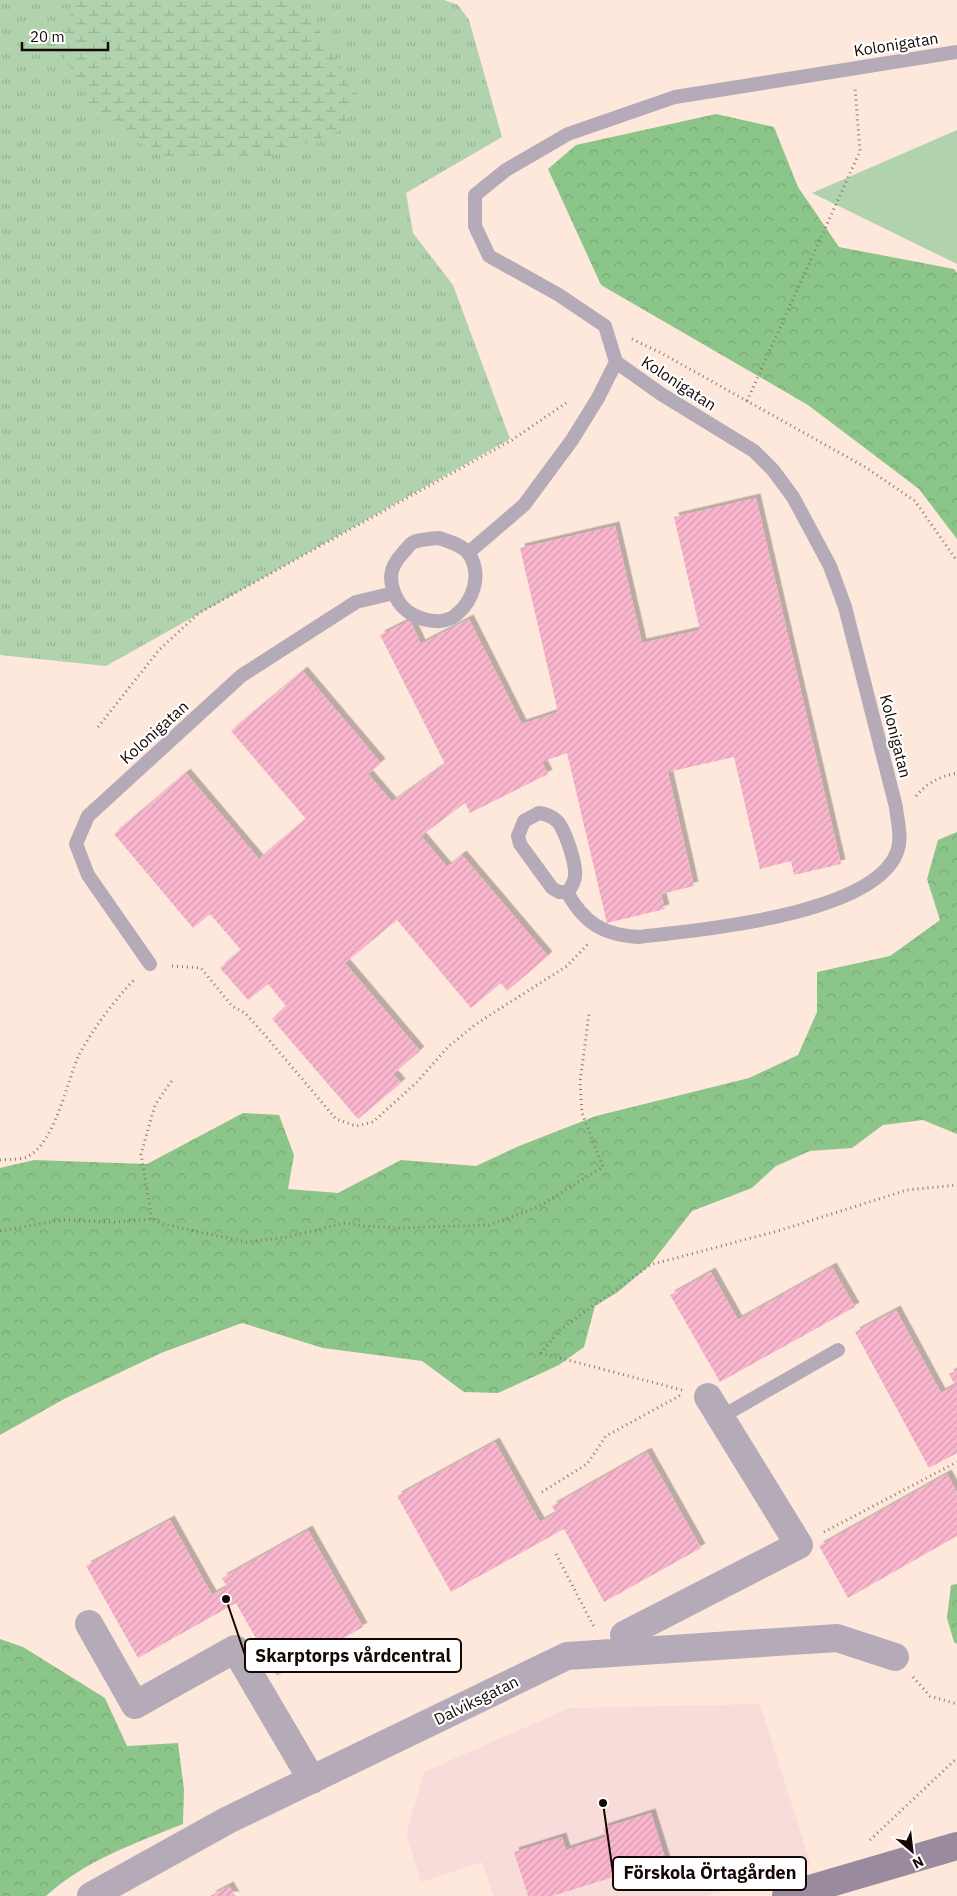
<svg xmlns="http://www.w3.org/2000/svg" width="957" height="1896" font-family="'IBM Plex Sans',sans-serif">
<defs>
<pattern id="grass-tufts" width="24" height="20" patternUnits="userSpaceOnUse" patternTransform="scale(1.25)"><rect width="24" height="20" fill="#b0d2ad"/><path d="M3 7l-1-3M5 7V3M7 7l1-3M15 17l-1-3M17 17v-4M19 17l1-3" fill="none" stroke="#96b393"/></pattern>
<pattern id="forest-crowns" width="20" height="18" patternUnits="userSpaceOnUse" patternTransform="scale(1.25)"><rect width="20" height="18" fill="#8cc589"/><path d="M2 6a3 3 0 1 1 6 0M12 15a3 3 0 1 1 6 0" fill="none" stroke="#78a875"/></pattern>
<pattern id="wetland-marsh" width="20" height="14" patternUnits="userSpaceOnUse" patternTransform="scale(1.25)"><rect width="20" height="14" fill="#b0d2ad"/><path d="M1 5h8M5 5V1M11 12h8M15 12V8" fill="none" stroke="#96b393"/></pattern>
<pattern id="building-hatch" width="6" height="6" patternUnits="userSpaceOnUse" patternTransform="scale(1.25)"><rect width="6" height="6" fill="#f9b6ce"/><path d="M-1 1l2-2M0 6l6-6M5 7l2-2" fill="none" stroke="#d59baf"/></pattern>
<filter id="shadow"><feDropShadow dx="4.5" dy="-4.5" stdDeviation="0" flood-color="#0004"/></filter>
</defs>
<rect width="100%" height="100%" fill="#fee8dc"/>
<!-- education -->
<path fill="#f7dcda" d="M760 1704 811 1865 706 1896H493L482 1862 421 1882 406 1834 424 1772 569 1708Z"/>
<!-- grass -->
<path fill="url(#grass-tufts)" d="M0 0H444L458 5 469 20 502 137 406 193 413 233 453 285 510 439 106 666 0 655Z"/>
<!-- forest -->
<path fill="url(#forest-crowns)" d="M716 114 774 127 798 187 839 247 954 269 957 273V539L919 489 808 405 601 285 548 169 576 145Z
M957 832V1134L923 1120 883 1125 852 1148 810 1151 776 1166 752 1188 692 1211 650 1265 618 1292 595 1306 584 1347 559 1365 498 1393 464 1392 422 1361 323 1348 242 1323 161 1353 64 1399 0 1435V1168L34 1160 147 1164 243 1113 279 1115 294 1155 288 1189 338 1193 401 1160 476 1166 519 1146 596 1116 749 1078 798 1055 817 1012V972L890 956 940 920 927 879 938 840Z
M957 1584V1644L954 1642 947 1618 951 1585Z
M0 1639 23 1647 105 1698 127 1746 178 1743 184 1789 183 1824C136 1843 84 1861 46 1896H0Z"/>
<!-- wetland -->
<path fill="url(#wetland-marsh)" d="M75 0H285L307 10 360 99 341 130 264 159H170L97 120 60 47Z"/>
<!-- park -->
<path fill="#b0d2ad" d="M957 130V264L812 193Z"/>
<!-- building -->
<path fill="url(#building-hatch)" filter="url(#shadow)" d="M756 498 841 864 794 875 791 861 760 869 734 757 668 772 694 886 661 894 665 909 607 923 567 753 542 762 548 774 470 813 465 803 421 836 447 867 462 855 548 956 507 991 501 983 471 1008 397 920 345 963 420 1051 393 1074 401 1083 358 1119 272 1019 286 1006 268 984 248 1000 220 968 241 950 210 914 193 928 114 834 186 773 259 859 306 819 231 731 303 671 381 763 368 774 392 802 445 764 380 635 410 620 421 644 469 619 522 724 558 712 520 548 615 526 642 643 700 630 674 517Z
M832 1267 855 1307 720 1382 670 1295 711 1272 738 1320Z
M896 1310 941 1393 955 1385 949 1374 957 1370V1453L929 1468 855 1332Z
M495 1442 540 1522 556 1513 552 1506 647 1452 701 1548 604 1602 564 1529 451 1592 397 1496Z
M947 1474 957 1492V1536L848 1598 819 1546Z
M170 1520 212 1595 227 1587 222 1578 308 1530 363 1627 277 1676 236 1603 138 1658 86 1566Z
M651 1813 666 1861 552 1896H528L514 1852 562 1837 566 1850 606 1837 603 1828Z
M229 1886 235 1896H210Z"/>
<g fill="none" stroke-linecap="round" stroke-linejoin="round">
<!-- path -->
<path stroke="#8b7a72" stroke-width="3" stroke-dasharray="1 4" stroke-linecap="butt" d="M632 339 663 354 865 467 915 501 957 561
M747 401 860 151 855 88
M98 727 159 650 199 613 512 440 569 401
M916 796C928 782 939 777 957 773
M172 966 201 968 232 1006 245 1013 264 1034 336 1119 356 1126 373 1122 417 1082 448 1047 476 1024 567 966 588 944
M0 1160C8 1159 20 1160 27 1157 56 1142 66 1083 79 1055 90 1033 118 995 136 978
M152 1219 141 1154 155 1105 173 1079
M0 1231 61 1220 115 1222 152 1219 163 1224 246 1242 288 1237 345 1223 362 1226 400 1228 489 1225 538 1207 603 1167 582 1113 580 1082 589 1014
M682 1390 541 1353 561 1329 650 1265 781 1230 907 1190 957 1185
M542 1492 587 1464 606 1436 681 1395
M824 1532 957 1462
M556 1554 594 1627
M913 1677 930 1696 957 1704
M870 1840 957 1758"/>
<!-- lane -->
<path stroke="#b5abb8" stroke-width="14" d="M439 538C448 541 463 545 469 554 482 574 474 600 456 615 438 629 406 617 397 599 388 581 389 568 402 554 405 551 409 545 412 543 419 539 431 539 439 538Z
M468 553 524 505 572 440 598 398 616 362 605 326 559 295 489 256 475 226V195L506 170 568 134 675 97 957 52
M539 813C546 814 552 816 557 821 565 829 574 859 575 870 576 879 573 886 567 892H559L552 888 520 844 518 836 524 821Z
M567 892C584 923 603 935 639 937 697 930 879 915 898 849 902 836 897 820 896 807L845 607 830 566 793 497 773 470 754 451 661 394 616 362
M150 964 88 875 76 844 88 816 241 676 356 602 394 593
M721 1417 838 1350"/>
<!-- street -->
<path stroke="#b5abb8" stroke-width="28" d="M89 1624 135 1705 235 1649 312 1780
M634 1651 624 1635 799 1545 708 1397
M91 1896 228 1820 567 1656 837 1638 895 1657"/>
<!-- secondary -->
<path stroke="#9a8a9e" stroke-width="28" d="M786 1896 957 1846"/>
</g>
<g text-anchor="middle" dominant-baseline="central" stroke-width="4.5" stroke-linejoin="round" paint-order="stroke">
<!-- street labels -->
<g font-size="16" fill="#140804" stroke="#fff">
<text transform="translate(896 44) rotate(-9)">Kolonigatan</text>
<text transform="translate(679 383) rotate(33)">Kolonigatan</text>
<text transform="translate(154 732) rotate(-42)">Kolonigatan</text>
<text transform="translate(896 736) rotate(76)">Kolonigatan</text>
<text transform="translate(476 1700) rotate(-26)">Dalviksgatan</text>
</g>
</g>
<!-- callouts -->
<path fill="none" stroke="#140804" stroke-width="2" d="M226 1599L245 1655M603 1803L613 1873"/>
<g fill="#140804" stroke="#fff" stroke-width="2">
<circle cx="226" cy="1599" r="5"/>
<circle cx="603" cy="1803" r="5"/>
</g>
<g fill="#fff" stroke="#140804" stroke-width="2">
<rect x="245" y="1639" width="216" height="33" rx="5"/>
<rect x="613" y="1857" width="193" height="33" rx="5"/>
</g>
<g font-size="18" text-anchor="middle" font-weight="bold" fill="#140804">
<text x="353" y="1662">Skarptorps vårdcentral</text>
<text x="710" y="1879">Förskola Örtagården</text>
</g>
<!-- north arrow -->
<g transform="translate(912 1851) rotate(152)" stroke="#ffffff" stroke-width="4" paint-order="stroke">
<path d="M0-4L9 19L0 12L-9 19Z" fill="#140804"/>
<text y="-8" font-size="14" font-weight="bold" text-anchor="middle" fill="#140804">N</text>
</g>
<!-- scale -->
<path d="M22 42v8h86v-8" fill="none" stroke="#140804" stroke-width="2.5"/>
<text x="30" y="42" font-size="15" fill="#140804" stroke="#ffffff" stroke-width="4" paint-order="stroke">20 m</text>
</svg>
